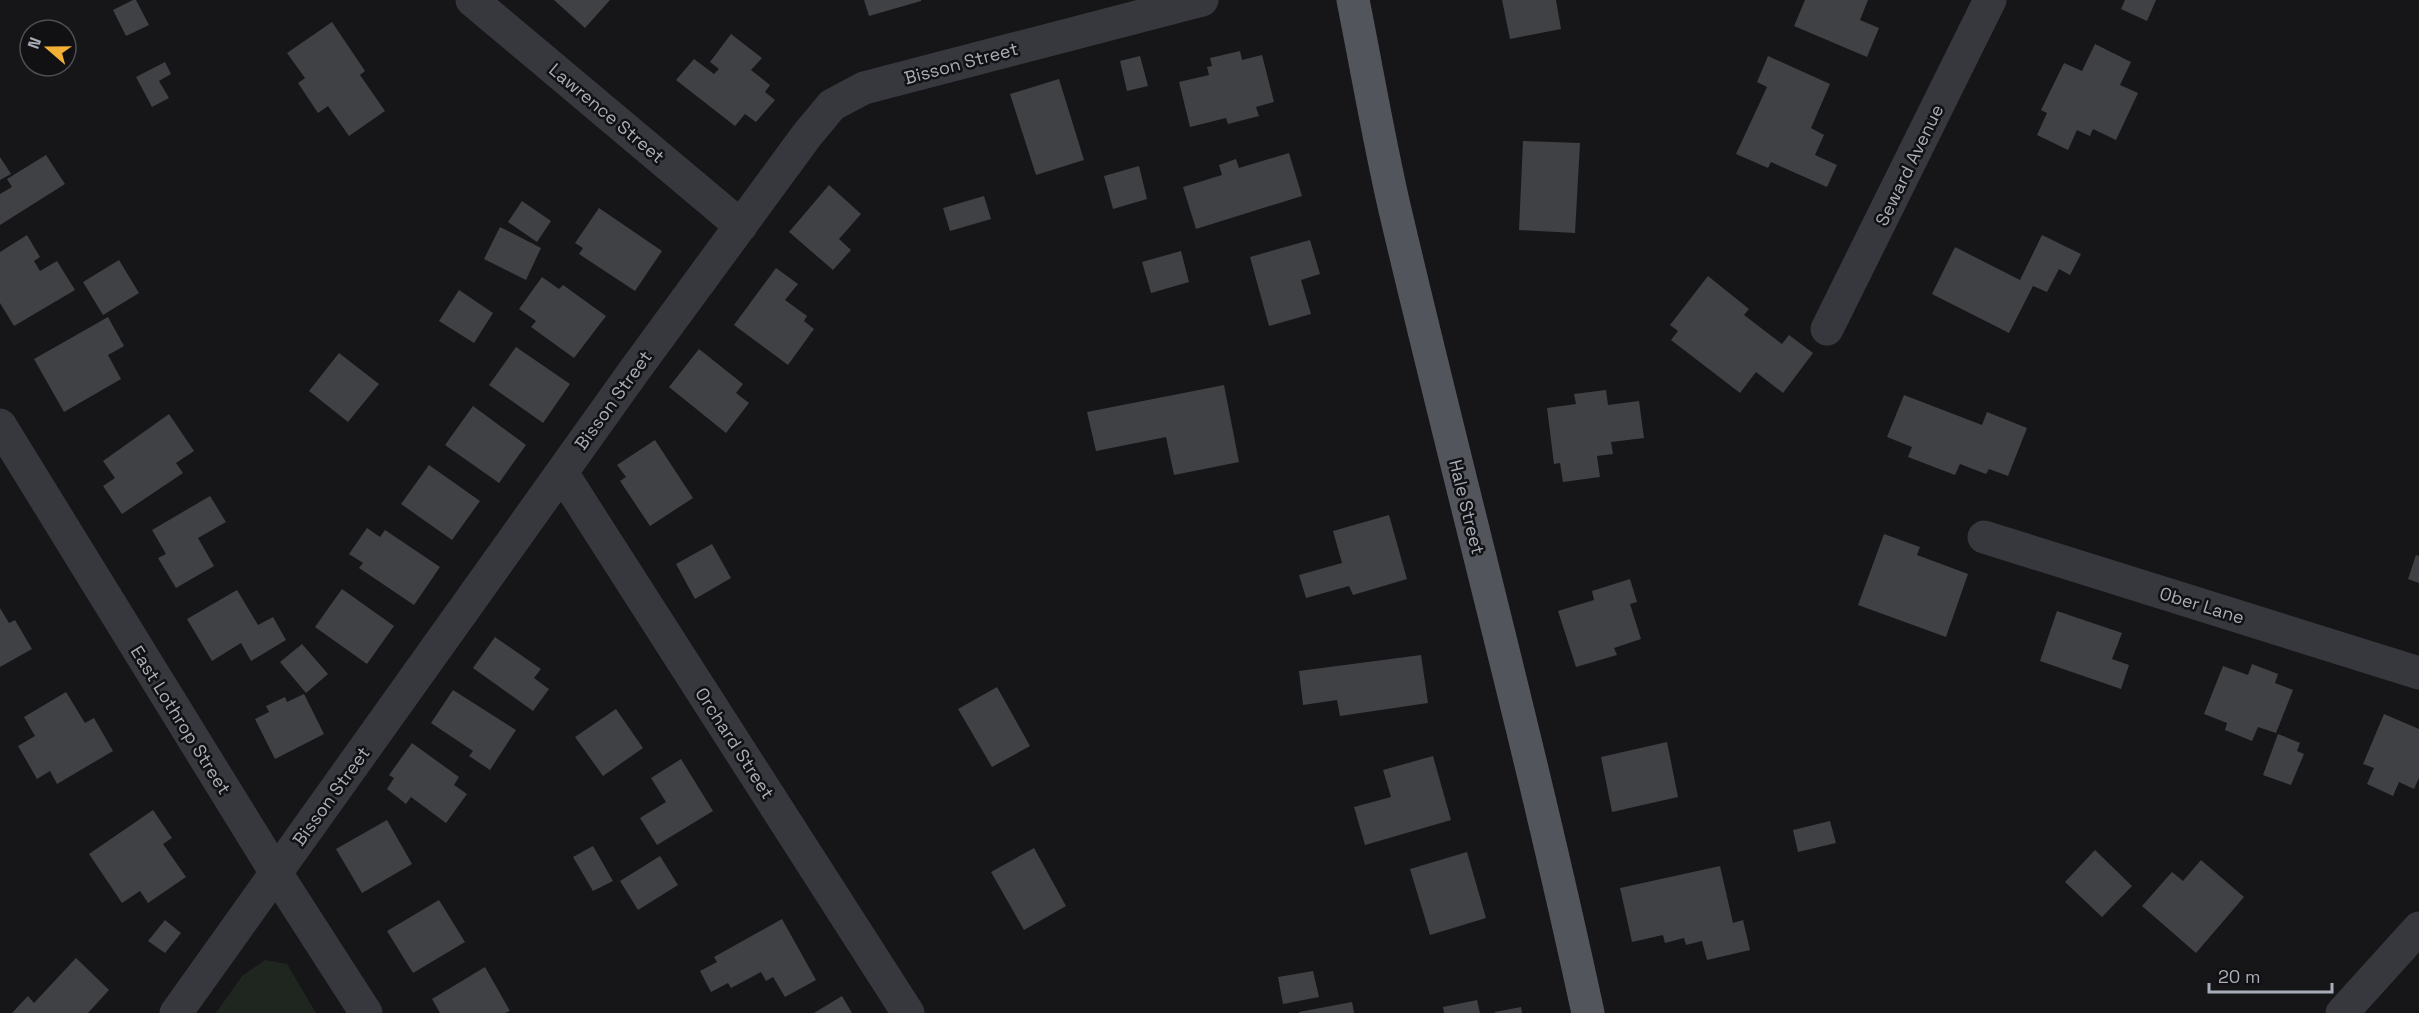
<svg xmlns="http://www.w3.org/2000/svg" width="2419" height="1013" font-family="'Space Grotesk',sans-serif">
<rect width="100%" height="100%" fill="#161618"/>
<!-- green -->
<path fill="#1e261f" d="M265 960 287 964 316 1013H216L242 976Z"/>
<!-- building -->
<path fill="#404145" d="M133 0H136L149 25 126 36 113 10Z
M554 0H610L585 28Z
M864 0H921V1L869 16Z
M1502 0H1556L1561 29 1510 39Z
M1805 0H1868L1860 20 1879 28 1867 57 1794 26Z
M2125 0H2156L2147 21 2121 9Z
M332 22 365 71 360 75 385 111 349 136 328 106 318 113 298 83 305 78 287 53Z
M731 34 762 58 751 70 770 85 765 92 775 100 756 122 745 114 735 126 676 80 694 59 714 74 719 69 710 62Z
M2095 44 2131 62 2120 85 2138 93 2116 140 2093 129 2090 136 2077 130 2068 150 2037 135 2047 113 2041 110 2064 63 2082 71Z
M1240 51 1242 60 1262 55 1274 102 1256 107 1259 116 1228 124 1226 118 1190 127 1179 82 1209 75 1207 67 1212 66 1210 58Z
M1140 56 1148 86 1127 91 1120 61Z
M1768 56 1830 84 1811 128 1824 135 1815 155 1837 165 1827 187 1771 162 1768 168 1736 154 1767 87 1757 82Z
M165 62 171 74 159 81 169 98 152 107 136 77Z
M1059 79 1084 160 1036 175 1010 94Z
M1523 141 1580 143 1575 233 1519 230Z
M1289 153 1302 196 1196 229 1183 187 1222 175 1219 165 1236 159 1239 168Z
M46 155 65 184 0 225V194L12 187 7 179Z
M0 157 11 174 0 180Z
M1139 166 1147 199 1113 209 1104 176Z
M829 185 861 214 839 239 851 250 833 270 789 232Z
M984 196 991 219 950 231 943 208Z
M522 201 551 221 537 242 508 222Z
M599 208 662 251 635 291 579 254 583 248 575 243Z
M500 227 541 248 526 280 484 259Z
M27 235 40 257 34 261 40 271 57 261 75 290 14 326 0 303V252Z
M2042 235 2081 254 2070 275 2059 269 2047 292 2033 286 2009 333 1932 294 1955 247 2020 280Z
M1310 240 1320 274 1301 280 1311 314 1269 326 1250 257Z
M1181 251 1189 282 1151 293 1142 262Z
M119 260 139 293 103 315 83 282Z
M776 268 798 284 785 300 807 316 804 321 814 329 788 365 734 325Z
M1708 276 1749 309 1744 315 1782 344 1789 335 1813 353 1783 393 1756 372 1740 393 1671 340 1678 331 1670 325Z
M542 277 559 289 563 285 606 316 574 358 531 327 536 321 519 309Z
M459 290 493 313 474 343 439 321Z
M108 317 124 346 108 355 121 379 64 412 34 359Z
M516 347 570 384 543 423 489 385Z
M699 349 743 384 736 393 749 403 726 433 669 387Z
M339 353 379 384 348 422 309 391Z
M1224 385 1239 462 1174 475 1166 437 1096 451 1087 412Z
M1606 390 1608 405 1639 401 1644 438 1611 442 1613 454 1597 456 1600 477 1563 482 1560 463 1554 464 1547 408 1576 404 1574 394Z
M1904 395 1982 425 1987 412 2027 428 2008 476 1989 469 1986 474 1960 464 1955 475 1908 457 1912 447 1887 437Z
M473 406 526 445 499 483 445 445Z
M169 414 194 451 176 463 183 473 122 514 103 486 115 478 103 461Z
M655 440 693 498 650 526 620 481 626 477 617 465Z
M429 465 480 501 452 540 401 504Z
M210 496 226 522 198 538 214 566 176 588 158 558 166 554 152 530Z
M1389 515 1407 579 1353 595 1349 586 1306 598 1299 575 1342 563 1333 531Z
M367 528 380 537 385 530 440 567 414 605 359 568 363 563 349 554Z
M1884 534 1920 547 1917 555 1968 574 1946 637 1858 605Z
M712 544 731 578 695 599 676 564Z
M2416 555 2419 556V583L2408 579Z
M1630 579 1637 602 1630 604 1641 639 1614 648 1617 655 1576 667 1558 611 1594 600 1592 591Z
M342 589 394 626 367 664 315 627Z
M237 590 258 625 273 617 286 640 251 661 241 643 212 661 187 619Z
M0 608 9 623 15 620 32 649 0 667Z
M2057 611 2122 633 2112 659 2129 665 2121 689 2040 661Z
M495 637 541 669 534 678 549 689 533 711 473 668Z
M302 644 328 674 306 693 280 662Z
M1421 655 1428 703 1340 716 1337 700 1303 705 1299 671Z
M2252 664 2278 674 2275 683 2293 690 2276 733 2258 727 2252 741 2225 730 2227 723 2204 714 2223 666 2248 675Z
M997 687 1030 746 992 767 958 709Z
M453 690 516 730 490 770 469 756 473 751 431 723Z
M66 692 85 723 94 718 113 751 57 784 50 771 37 779 18 746 35 736 24 717Z
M304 694 324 734 275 759 255 719 269 712 266 706 285 697 287 702Z
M616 709 643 748 603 776 575 737Z
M2384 714 2419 729V778L2414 789 2399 782 2393 796 2367 784 2374 768 2363 764Z
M2278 734 2300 743 2297 751 2304 754 2291 785 2263 775Z
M1667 742 1678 797 1612 812 1601 757Z
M412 743 459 777 454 785 467 794 446 823 411 797 406 804 387 789 394 778 389 775Z
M1433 756 1451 820 1365 845 1354 807 1391 797 1383 770Z
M681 759 713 811 657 845 640 818 666 802 651 778Z
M153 810 172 838 163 844 186 877 148 903 140 891 122 903 89 854Z
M387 820 412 864 362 893 336 849Z
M1830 821 1836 843 1798 852 1793 830Z
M593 846 613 881 593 891 573 857Z
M1034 848 1066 906 1024 930 991 872Z
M2095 850 2132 886 2102 917 2065 882Z
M1467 852 1486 918 1430 935 1410 869Z
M660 856 678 885 638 910 620 881Z
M2201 860 2244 897 2196 953 2142 906 2172 872 2183 881Z
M1720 866 1733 923 1743 920 1750 950 1707 960 1702 941 1686 945 1684 938 1665 943 1663 935 1632 942 1620 888Z
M439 900 465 942 413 973 387 931Z
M782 919 816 980 785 997 773 977 766 981 761 972 731 988 728 983 711 992 700 971 717 962 714 957Z
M165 920 181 933 165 953 148 941Z
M76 958 109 990 88 1013H12L28 996 34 1003Z
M485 967 510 1011 505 1013H440L432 999Z
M1313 971 1319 997 1283 1004 1278 977Z
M842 996 852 1013H814Z
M1477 1000 1480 1013H1444L1443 1007Z
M1352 1002 1354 1013H1299V1012Z
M1521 1007 1522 1013H1495V1012Z"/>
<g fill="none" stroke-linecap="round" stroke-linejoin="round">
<!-- minor -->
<path stroke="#37383d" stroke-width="33" d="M472 0 741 226
M1827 329 1990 0
M0 425 276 873 366 1013
M562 473 908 1013
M1984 537 2419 673
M176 1013 634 371 807 135 832 105 864 88 1202 0
M2342 1013 2419 928"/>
<!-- major -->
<path stroke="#53555c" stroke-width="33" d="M1353 0C1367 70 1379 141 1395 210 1458 478 1530 744 1588 1013"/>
</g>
<g text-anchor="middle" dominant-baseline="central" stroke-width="5" stroke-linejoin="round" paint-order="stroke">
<!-- street labels -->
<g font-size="18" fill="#a8adb8" stroke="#111113">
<text transform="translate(961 63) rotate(-15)">Bisson Street</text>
<text transform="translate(607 113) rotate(40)">Lawrence Street</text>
<text transform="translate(1909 165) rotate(-64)">Seward Avenue</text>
<text transform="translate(613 400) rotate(-54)">Bisson Street</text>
<text transform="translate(1467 507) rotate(76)">Hale Street</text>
<text transform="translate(2202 605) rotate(17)">Ober Lane</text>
<text transform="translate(181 720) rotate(58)">East Lothrop Street</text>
<text transform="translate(735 743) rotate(57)">Orchard Street</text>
<text transform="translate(331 796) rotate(-54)">Bisson Street</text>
</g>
</g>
<!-- north arrow -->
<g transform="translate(48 48) rotate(290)"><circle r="28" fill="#111113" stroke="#4d4f55" stroke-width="1.5"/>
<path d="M0-4.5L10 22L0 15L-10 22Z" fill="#f2b134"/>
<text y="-9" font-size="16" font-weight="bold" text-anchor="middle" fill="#a8adb8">N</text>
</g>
<!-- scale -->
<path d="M2209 983v9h123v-9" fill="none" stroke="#a8adb8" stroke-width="3"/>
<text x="2218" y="983" font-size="18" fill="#a8adb8" stroke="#111113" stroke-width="4.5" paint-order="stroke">20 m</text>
</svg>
